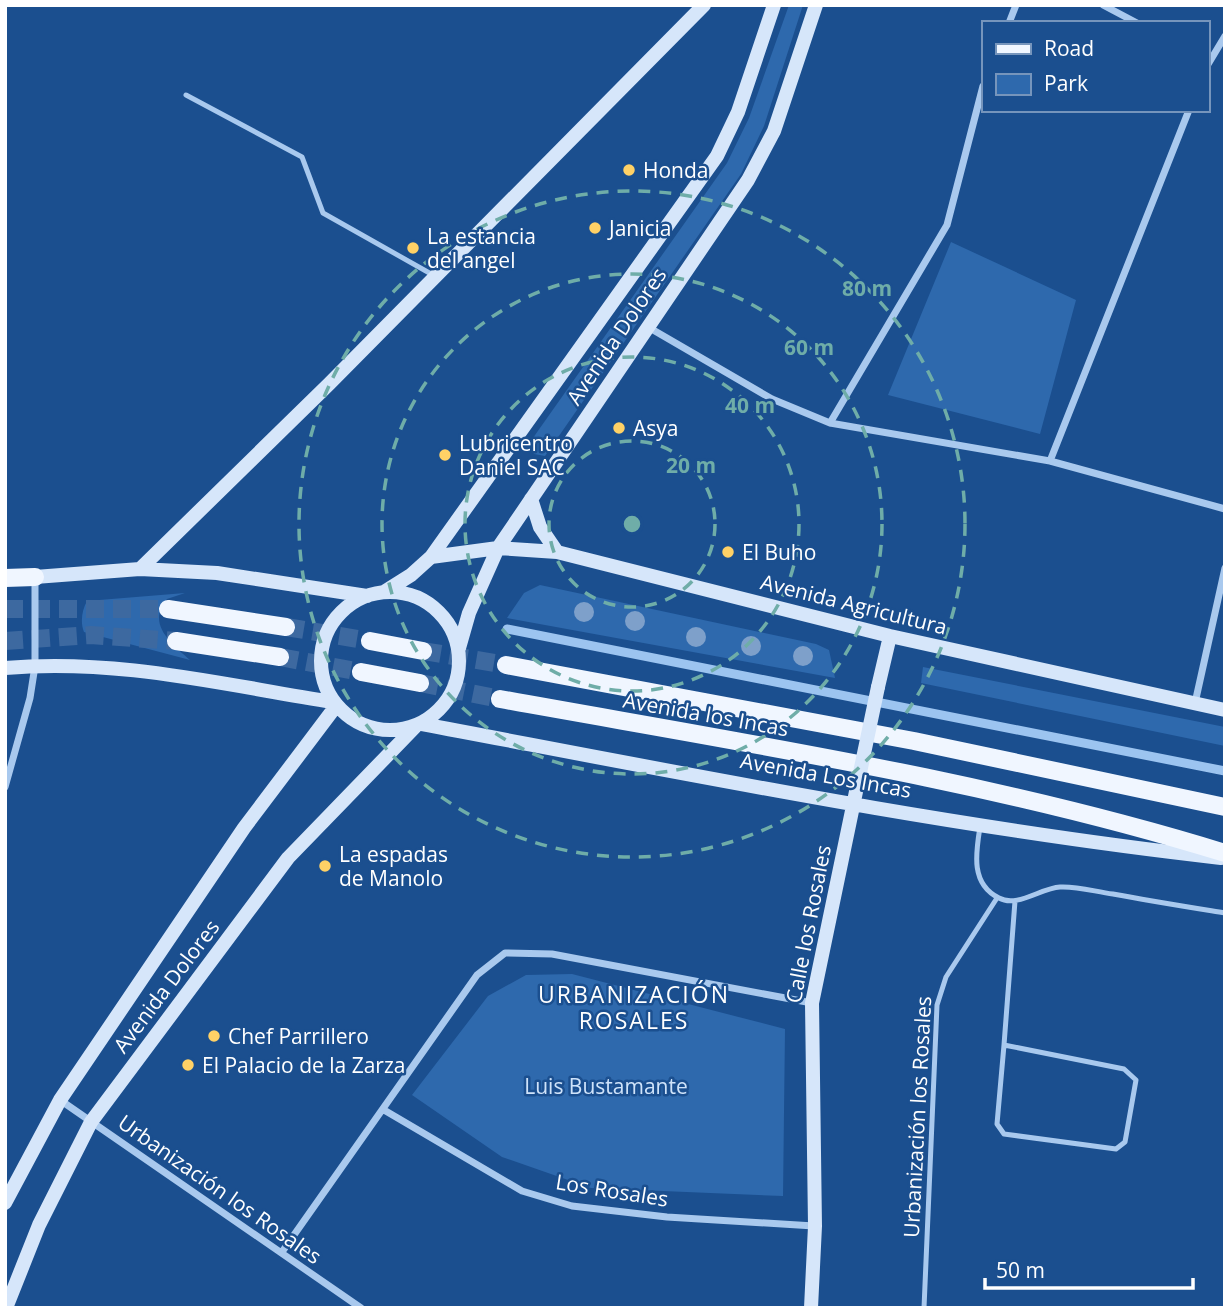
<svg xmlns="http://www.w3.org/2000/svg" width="1230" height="1313" font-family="'Open Sans',sans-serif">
<rect width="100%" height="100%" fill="#1b4f8f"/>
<!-- green -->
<path fill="#2e69ad" d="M789 5H803L764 126 741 174 545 456 534 454 528 445 727 163 749 118Z
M951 242 1076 300 1040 434 888 395Z
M540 585 816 644 829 650 835 678 507 618 524 593Z
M185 593 167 599C146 624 171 643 190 660L84 632C80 622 82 610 87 601Z
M923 667 1225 727V746L921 683Z
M572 974 785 1029 783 1196 591 1188 502 1157 412 1095 488 996 526 975Z"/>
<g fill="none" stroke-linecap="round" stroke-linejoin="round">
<!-- stream -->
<path stroke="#9cc4f0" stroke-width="9" d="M507 629 1225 771"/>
<!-- primary-tunnel -->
<path stroke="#3d69a0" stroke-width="18" stroke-dasharray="18 9" stroke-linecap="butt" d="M5 609H168
M286 627 370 641
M5 641 91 635 176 641
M423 651 506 665
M280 657 361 672
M420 683 500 699"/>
<!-- lane -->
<path stroke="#a9c9ee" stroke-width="5" d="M186 95 302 157 323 213 433 275
M980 827C976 852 970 884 999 898 1017 908 1041 888 1060 887 1078 886 1096 892 1113 894 1150 901 1188 907 1225 913
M1004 1045 1124 1069 1136 1080 1125 1142 1116 1149 1004 1134 997 1124Z
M1004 1045 1015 901
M924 1308 937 1005 946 977 997 898"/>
<!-- street -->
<path stroke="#a9c9ee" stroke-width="7" d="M1103 5 1137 23
M1009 23 1016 5
M1207 66 1225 36
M648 327 772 399 830 423 1050 461 1225 509
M830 423 947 225 983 86
M1050 461 1189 110
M1195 703 1225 568
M5 787 30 698 35 666V578
M60 1100 361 1308
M384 1110 522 1191 572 1206 667 1217 814 1226
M282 1252 477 975 505 953 552 954 812 1003"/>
<!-- secondary -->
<path stroke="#d6e6fa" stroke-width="14" d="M531 499 540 527 557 552
M431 557 498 548 557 552 890 636 1225 710
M140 569 329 384 704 5
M35 577 140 569 217 573 367 596
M321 661a69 69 0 1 1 138 0a69 69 0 1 1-138 0Z
M384 592 411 575 431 557 717 156 738 112 774 5
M459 648 469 613 498 548 748 180 774 131 816 5
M5 668C118 658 223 685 333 702
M878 687 890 636
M422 724C687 774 953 828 1221 858
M5 1203 60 1100 244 828 336 706
M6 1308 39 1225 91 1122 288 858 415 727
M811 1308 815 1226 812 1003 858 782"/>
<!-- primary -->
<path stroke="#f0f6ff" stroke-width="18" d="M5 578 35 577
M168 609 286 627
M176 641 280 657
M370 641 423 651
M506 665 914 741 1225 807
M361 672 420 683
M500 699C743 743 989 780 1225 853"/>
<!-- secondary-bridge -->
<path stroke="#d6e6fa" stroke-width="14" d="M858 782 878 687"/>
</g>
<!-- trees -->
<g fill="#7ea0ca">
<circle cx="584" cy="612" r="10"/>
<circle cx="635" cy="621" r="10"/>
<circle cx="696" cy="637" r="10"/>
<circle cx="751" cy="646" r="10"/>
<circle cx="803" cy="656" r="10"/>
</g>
<!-- distance rings -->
<g fill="none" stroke="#6fada8" stroke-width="3.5" stroke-dasharray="12 9">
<circle cx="632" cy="524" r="83"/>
<circle cx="632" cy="524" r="167"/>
<circle cx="632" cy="524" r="250"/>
<circle cx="632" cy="524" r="333"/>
</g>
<!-- markers -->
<g fill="#ffd166" stroke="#1b4f8f" stroke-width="2.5">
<circle cx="629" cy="170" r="7"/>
<circle cx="595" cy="228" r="7"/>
<circle cx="413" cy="248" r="7"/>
<circle cx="619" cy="428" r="7"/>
<circle cx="445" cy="455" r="7"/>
<circle cx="728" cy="552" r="7"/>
<circle cx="325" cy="866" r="7"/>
<circle cx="214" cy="1036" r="7"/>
<circle cx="188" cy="1065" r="7"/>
</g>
<g text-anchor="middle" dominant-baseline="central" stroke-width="5" stroke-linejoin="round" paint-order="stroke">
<!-- poi labels -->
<g font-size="21" fill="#fff" stroke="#1b4f8f" text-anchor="start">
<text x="643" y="170">Honda</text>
<text x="609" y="228">Janicia</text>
<text x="427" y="236">La estancia<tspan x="427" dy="24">del angel</tspan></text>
<text x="633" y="428">Asya</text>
<text x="459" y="443">Lubricentro<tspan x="459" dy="24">Daniel SAC</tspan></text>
<text x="742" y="552">El Buho</text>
<text x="339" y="854">La espadas<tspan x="339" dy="24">de Manolo</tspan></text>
<text x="228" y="1036">Chef Parrillero</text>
<text x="202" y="1065">El Palacio de la Zarza</text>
</g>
<!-- street labels -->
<g font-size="21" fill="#fff" stroke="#1b4f8f">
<text transform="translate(616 336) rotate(-56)">Avenida Dolores</text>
<text transform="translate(854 604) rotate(14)">Avenida Agricultura</text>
<text transform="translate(706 714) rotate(10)">Avenida los Incas</text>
<text transform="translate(826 775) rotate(10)">Avenida Los Incas</text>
<text transform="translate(808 924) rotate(-79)">Calle los Rosales</text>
<text transform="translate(166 986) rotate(-53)">Avenida Dolores</text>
<text transform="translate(917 1117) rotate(-87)">Urbanización los Rosales</text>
<text transform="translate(220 1189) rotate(35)">Urbanización los Rosales</text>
<text transform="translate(612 1190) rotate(9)">Los Rosales</text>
</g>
<!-- park labels -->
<g font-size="21" fill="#cfe3fa" stroke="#1b4f8f">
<text x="606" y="1086">Luis Bustamante</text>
</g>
<!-- neighbourhood labels -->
<g font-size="23" letter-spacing="2" fill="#fff" stroke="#1b4f8f">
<text x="634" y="994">URBANIZACIÓN<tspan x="634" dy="26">ROSALES</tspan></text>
</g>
</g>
<circle cx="632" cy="524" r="10" fill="#6fada8" stroke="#1b4f8f" stroke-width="3.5"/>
<g font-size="21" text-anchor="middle" font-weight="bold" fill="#6fada8" stroke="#1b4f8f" stroke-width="5" stroke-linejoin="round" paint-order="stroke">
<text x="867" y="296">80 m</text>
<text x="809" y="355">60 m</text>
<text x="750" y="413">40 m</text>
<text x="691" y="473">20 m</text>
</g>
<!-- border -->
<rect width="1230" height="1313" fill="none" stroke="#ffffff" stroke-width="14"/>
<!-- legend -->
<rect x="982" y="21" width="228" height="91" fill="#1b4f8f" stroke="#7695bc" stroke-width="2"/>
<rect x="996" y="44" width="35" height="10" fill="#f0f6ff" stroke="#7695bc" stroke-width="2"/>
<text x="1044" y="56" font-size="21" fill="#ffffff">Road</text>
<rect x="996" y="74" width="35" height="21" fill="#2e69ad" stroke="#7695bc" stroke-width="2"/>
<text x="1044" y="91" font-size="21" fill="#ffffff">Park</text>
<!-- scale -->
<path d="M985 1278v10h208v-10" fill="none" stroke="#ffffff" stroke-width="3.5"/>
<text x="996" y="1278" font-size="21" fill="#ffffff" stroke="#1b4f8f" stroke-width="5" paint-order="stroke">50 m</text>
</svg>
